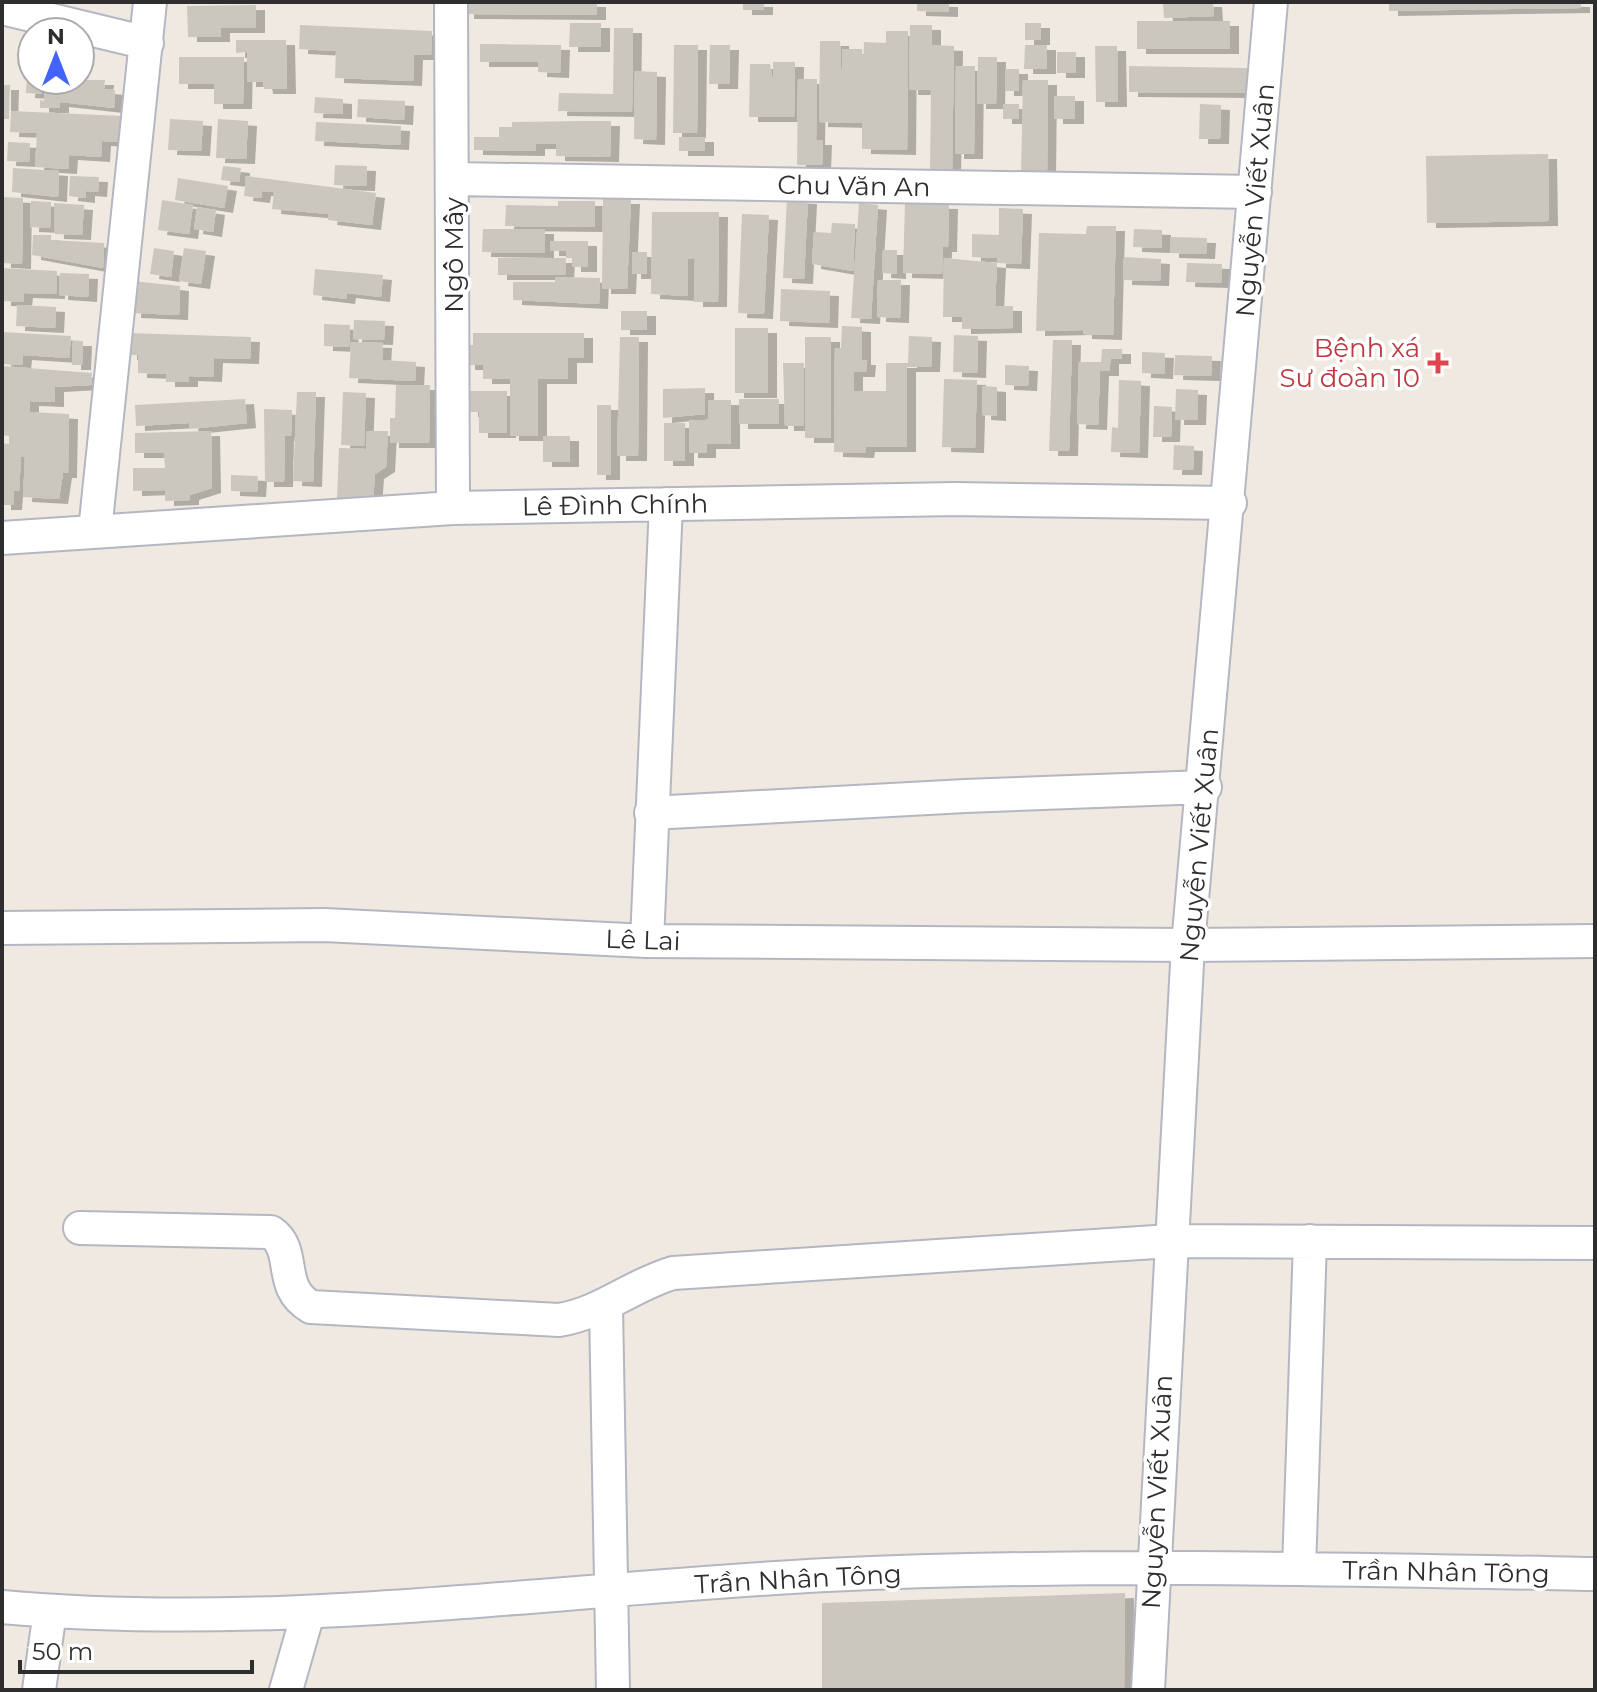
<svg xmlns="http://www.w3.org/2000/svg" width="1597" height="1692" font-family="Montserrat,sans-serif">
<defs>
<filter id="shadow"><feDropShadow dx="9" dy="5" stdDeviation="0" flood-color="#0004"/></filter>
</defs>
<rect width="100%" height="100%" fill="#efe9e1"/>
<!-- building -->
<path fill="#cbc7bf" filter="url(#shadow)" d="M465 2H597V15L465 14Z
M743 2H764V10H743Z
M917 2H949V12L917 11Z
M1163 2H1213L1214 16 1164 18Z
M1389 2H1581V8L1389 11Z
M256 5V28H221V37H188L187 6Z
M1137 21H1230V49H1137Z
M570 23H601V47H569Z
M1025 23H1041V40H1025Z
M300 25 432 31 431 55H414L413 81 335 78 336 51 299 49Z
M910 25H932V45L954 46 952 173H930L931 90H909Z
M614 28H633L632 112 558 111 559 93 613 94Z
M886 31H908L907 150 862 149V123L819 122 820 41H840L842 92V49H862L863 73 864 42 886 43Z
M236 40H286L287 89H264L263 82H247V52L236 53Z
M480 44 561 45 560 73 538 72V62H480Z
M674 45H698L697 133H673Z
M710 45H730L729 84H709Z
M1025 45H1047V69H1024Z
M1095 46H1117L1118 102H1096Z
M1057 52H1076V73H1057Z
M179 57H244L243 104H214V84H179Z
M978 57H997L996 104H977Z
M773 62H795L794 117H749L750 64H770L773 82Z
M956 66H975L974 154H955Z
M1129 66 1247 68V93L1129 92Z
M1005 69H1019V91H1005Z
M635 71 657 72 656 140 634 139Z
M27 74 32 75V80H42L41 94 26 93Z
M798 79H817L816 140H823L822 165H797Z
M45 80H105L104 89 115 90 114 108 60 102V108H40V100L44 101Z
M1023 80H1048L1047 173H1021Z
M2 85H10L9 119H2Z
M1054 96H1075V119H1054Z
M315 97 343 99V114L314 113Z
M358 99 405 101 404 120 357 117Z
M1003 104H1019V119H1003Z
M1200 104 1221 105 1220 139H1199Z
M11 111 123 116 122 142 102 141 101 157 69 155 68 169 35 167 37 133 10 132Z
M170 119 203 121 201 151 168 150Z
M218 119 248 121 246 159 216 158Z
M584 121H611L610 157 556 156V144H536V151L474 150V137H499V127H512V122Z
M316 122 401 126 400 145 315 141Z
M679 137H705V151H679Z
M8 142 30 143 29 162 7 161Z
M1548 154 1549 221 1427 223 1426 156Z
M335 165 367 166 366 186 334 185Z
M223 166 241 168 239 182 221 180Z
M13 168 59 171 58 197 12 192Z
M70 176 99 177 98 192 86 191V198L69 196Z
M246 176 376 193 372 225 328 220 329 214 272 209 274 192 262 191 261 198 244 196Z
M178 178 228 186 224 208 175 200Z
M2 197 23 198 22 264 2 263Z
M787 198 808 199 804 279 783 278Z
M603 199H631L627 289H602Z
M162 200 193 205 189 234 158 230Z
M31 201 51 202 50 228 30 227Z
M558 201H595V227L505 226 506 205 558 206Z
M54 203 84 205 82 235 55 234Z
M859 203 878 205 871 319 851 318Z
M905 203 949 204 948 247H943L942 274 903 273Z
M197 207 216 210 213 232 194 229Z
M999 208 1023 209 1021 264 997 263 995 306H1013V328L962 329V317H943L944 258 997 263V258L972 257V234L999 235Z
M652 212H719L718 302H694L695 259H688V296L651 294Z
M742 214 769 215 764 314 738 313Z
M832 223 855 224 853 271 812 264 814 232 831 233Z
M1087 226H1116L1113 335 1083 334V330L1036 331 1039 233 1086 234Z
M483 229H545V253L482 252Z
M1134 229 1162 230V248L1133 247Z
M33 235H51V240L104 243 103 268 32 255Z
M1170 237 1207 238 1206 254 1170 253Z
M550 241H588V267H572V258H566V251H550Z
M154 248 174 251 171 277 150 274Z
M184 248 206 251 201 284 179 281Z
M883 250H897V274L882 273Z
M632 252H647V274H632Z
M1124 257 1161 259 1160 281 1123 280Z
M498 258H566L565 275H498Z
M1187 263 1222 264 1221 283 1186 282Z
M2 268 57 271 56 294 24 293 23 302 2 301Z
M315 269 383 275 381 297 347 293 346 299 313 295Z
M60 273 89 274 88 297 59 295Z
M555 277 600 278 599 304 513 300V282H555Z
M878 280H901L900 318 877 317Z
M133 281 180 286 179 315 132 313Z
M781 289 830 291 829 323 780 321Z
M17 305 56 307 55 328 16 326Z
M621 311H647V330H621Z
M354 320 385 321 384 340 353 339Z
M324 324 350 325 349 347 324 346Z
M842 326 862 327V360H867L866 372H854V391H886V363H908L909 336 932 337 931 367H907V447H866L865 453 834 452 835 348H841Z
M735 328H768V393H735Z
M2 332 71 336 69 358 23 355 22 365 2 364Z
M128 333 251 337 250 359 214 358 213 377 189 376V382H166V374L138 373V355H128Z
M473 333H584V358H568V379H538V436H510V379H483V365H466V345H473Z
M954 335 978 336 977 373 953 372Z
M620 337H639L638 456H617Z
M805 337H831V438H805Z
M1053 340H1072L1069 451H1049Z
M73 341H83L82 365H72Z
M351 342 383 343 382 360 416 362 415 381 349 378Z
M1102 349H1122V359H1110V371H1100L1098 425 1077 424 1079 362H1101Z
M1142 352 1165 353 1164 374 1142 373Z
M1175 355 1212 356 1211 376 1174 375Z
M783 363H804V426H785Z
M1005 365 1029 366 1028 386 1005 385Z
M2 366 92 373 91 385 55 387V402L30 401V412L69 414 68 473H63L59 499 23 497 25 457H21L19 491H14L13 505H2V443L9 444V436L2 435Z
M944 379 977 380 975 448 942 447Z
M1119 380 1141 381 1139 453 1111 452 1112 427 1118 428Z
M396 385H430L429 443H390V418H395Z
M983 386 997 387V416L982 415Z
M705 388V414L663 418V389Z
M1176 389 1198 390 1197 420H1175Z
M469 391H507V433H479V412H469Z
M297 392H316L313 482 293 481Z
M343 392 366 393 364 446 341 445Z
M245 399 247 423 190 429 189 423 136 426 135 405Z
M739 399H779V424H739Z
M708 400H731V444H707V453H689V420H708Z
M597 405H611V475H597Z
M1154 406 1172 407 1171 437H1153Z
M264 409 292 410 291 436H285L284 482H265Z
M664 423H685V461H664Z
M211 431 212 488 190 495V500L165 501V490L133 491V468H165L164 453H135V433Z
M367 431H388L386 467 375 474 373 501 337 499 339 448 366 449Z
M543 436H570V462H543Z
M1174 445 1194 446 1193 470H1173Z
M231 475 258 476 257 492 231 491Z
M1125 1593 1124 1690H822V1603Z"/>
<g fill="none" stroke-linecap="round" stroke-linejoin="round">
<!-- street casing -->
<g stroke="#b4b7c1" stroke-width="36">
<path id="street" d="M451 2 453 508
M2 8 147 43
M454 179 1255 192
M95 531 150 2
M2 538 453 508 955 499 1230 503
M651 813 965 796 1205 787
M2 928 324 925 647 941 1188 945 1595 941
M647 941 666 504
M80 1228 271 1232C298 1251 276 1287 311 1307L559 1320C602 1313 632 1285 673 1273L1171 1241 1595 1243
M606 1307 613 1690
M1299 1569 1310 1241
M2 1607C276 1632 552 1589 826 1575 1082 1563 1338 1569 1595 1574
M39 1690 50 1611
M286 1690 308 1613
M1148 1690 1188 945 1271 2"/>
</g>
<!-- street -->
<use href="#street" stroke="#fff" stroke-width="32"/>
</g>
<!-- markers -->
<path fill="#e0444e" stroke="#fff" stroke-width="3" d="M1434 351h8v8h8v8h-8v8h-8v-8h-8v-8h8z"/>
<g text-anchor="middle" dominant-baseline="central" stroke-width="7" stroke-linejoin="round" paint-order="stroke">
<!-- street labels -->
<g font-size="26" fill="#2e2e2e" stroke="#fff">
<text transform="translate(854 186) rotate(1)">Chu Văn An</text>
<text transform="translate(1255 200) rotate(-85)">Nguyễn Viết Xuân</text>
<text transform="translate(454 255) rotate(-90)">Ngô Mây</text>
<text transform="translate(615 505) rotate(-1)">Lê Đình Chính</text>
<text transform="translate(1199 845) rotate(-85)">Nguyễn Viết Xuân</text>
<text transform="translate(643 940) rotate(2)">Lê Lai</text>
<text transform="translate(1157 1492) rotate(-87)">Nguyễn Viết Xuân</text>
<text transform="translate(1446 1572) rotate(1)">Trần Nhân Tông</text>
<text transform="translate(798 1579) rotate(-3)">Trần Nhân Tông</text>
</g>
<!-- health labels -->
<g font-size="26" fill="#be3a42" stroke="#fff" text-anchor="end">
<text x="1420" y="348">Bệnh xá<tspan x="1420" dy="30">Sư đoàn 10</tspan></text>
</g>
</g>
<!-- border -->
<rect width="1597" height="1692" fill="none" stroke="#2e2e2e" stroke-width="8"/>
<!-- north arrow -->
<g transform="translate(56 56)"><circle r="38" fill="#ffffff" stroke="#ababab" stroke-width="2"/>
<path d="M0-6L14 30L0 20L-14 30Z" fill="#4264fb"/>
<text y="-12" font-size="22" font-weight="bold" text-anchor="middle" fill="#2e2e2e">N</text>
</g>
<!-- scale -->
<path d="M20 1660v12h232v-12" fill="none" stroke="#2e2e2e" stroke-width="4"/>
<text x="32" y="1660" font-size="24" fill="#2e2e2e" stroke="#ffffff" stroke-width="6" paint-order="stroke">50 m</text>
</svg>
